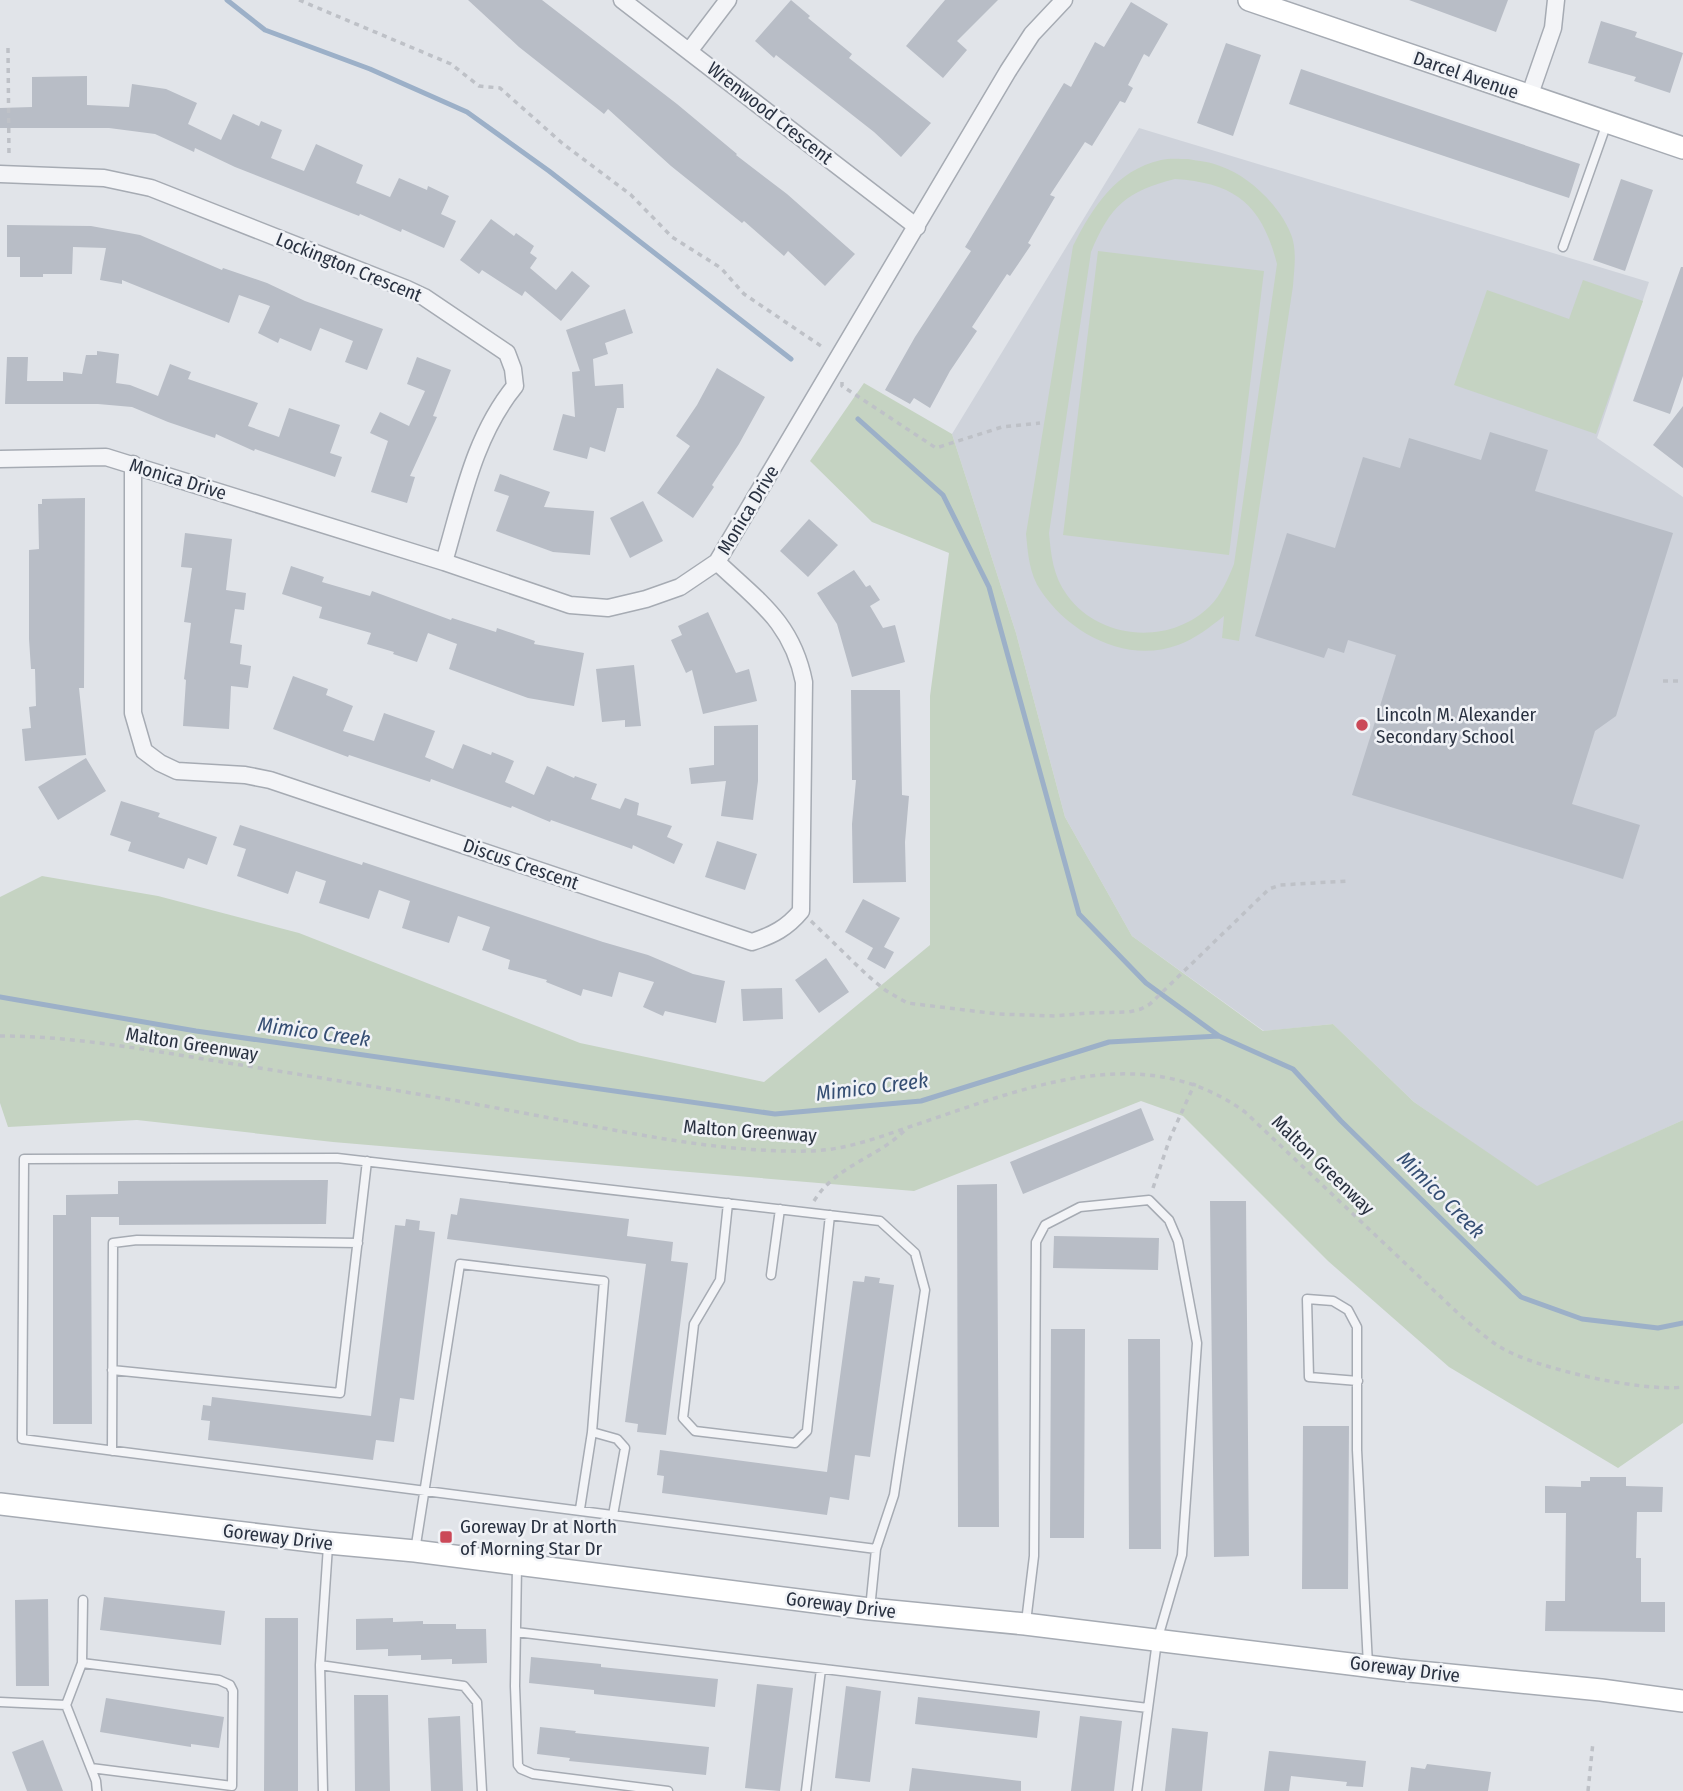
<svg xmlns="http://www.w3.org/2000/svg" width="1683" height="1791" font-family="'Fira Sans Condensed',sans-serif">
<rect width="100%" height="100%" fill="#e1e4e9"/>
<!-- built -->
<path fill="#cfd3db" d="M1139 128 1649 282 1597 438 1683 497V1120L1537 1187 1414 1102 1333 1024 1264 1031 1132 936 1065 817 1016 633 952 434Z"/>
<!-- green -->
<path fill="#c5d3c2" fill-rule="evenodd" d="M1188 159C1199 161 1211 162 1220 166 1250 176 1282 208 1292 237 1297 253 1294 270 1293 286L1239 641 1222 638 1224 616C1210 627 1195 639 1178 645 1127 664 1070 634 1041 591 1029 574 1028 553 1026 534L1073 246C1092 208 1116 170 1161 160 1169 158 1180 159 1188 159ZM1175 179C1236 183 1262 205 1277 264L1234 564C1228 579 1221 595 1210 606 1170 646 1099 640 1067 595 1053 576 1051 555 1049 533L1091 252C1110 206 1127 191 1175 179Z
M1098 251 1264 271 1229 555 1063 535Z
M1583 280 1643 301 1596 434 1454 385 1487 290 1569 319Z
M864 383 952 434 1016 633 1065 817 1132 936 1263 1031 1333 1024 1414 1102 1537 1186 1683 1120V1423L1618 1468 1449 1367 1328 1261 1183 1116 1141 1101 914 1191 333 1142 137 1120 8 1127 0 1103V897L42 876 158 896 299 933 580 1043 764 1082 930 945V696L949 553 872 522 810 461Z"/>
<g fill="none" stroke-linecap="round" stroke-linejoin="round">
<!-- stream -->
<path stroke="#9cb0c8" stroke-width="5" d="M227 0 265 30 370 69 467 112 549 171 791 359
M858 419 943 495 989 587 1079 914 1146 983 1219 1036
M0 997 196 1031 775 1114 921 1101 1109 1042 1219 1036 1293 1069 1341 1121 1521 1297 1582 1319 1658 1328 1683 1323"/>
</g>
<!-- building -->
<path fill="#b8bdc6" d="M468 0H542L677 104 737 154 736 155 787 194 855 254 825 286 788 251 784 256 744 221 742 223 671 166 608 109 604 114 519 47Z
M791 0 810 16 808 18 852 54 849 58 931 123 901 157 874 132 776 55 774 58 755 41Z
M945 0H998L957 41 967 50 943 78 906 46Z
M1409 0H1508L1496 32Z
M1131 2 1168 24 1149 57 1144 54 1128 85 1133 88 1125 103 1120 101 1092 146 1085 142 1050 195 1055 197 1028 243 1031 245 1010 276 1007 274 972 327 977 331 950 371 930 408 914 398 910 404 885 390 915 337 971 251 965 247 1064 83 1071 87 1095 42 1104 47Z
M1601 21 1637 32 1635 37 1683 53 1670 93 1634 81 1636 77 1588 63Z
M1226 43 1261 55 1233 136 1197 123Z
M1301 69 1580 164 1569 198 1289 104Z
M87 76V105L129 107 132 84 166 89 197 103 188 124 221 140 233 114 259 126 261 121 282 130 271 158 304 171 316 144 363 165 356 183 390 197 399 178 427 190 428 186 449 196 441 214 456 221 444 248 402 229 401 232 360 214 359 216 235 167 195 148 194 152 155 134 109 128H0V108L32 107V77Z
M1621 179 1653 190 1625 271 1593 260Z
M491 219 514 236 516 233 534 246 530 253 537 258 530 268 556 290 572 271 590 286 561 321 525 291 522 296 482 270 479 274 460 260Z
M7 225 91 226 140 235 222 270 223 268 267 283 305 301 383 329 367 370 345 362 353 341 320 328 311 351 280 338 278 343 258 333 270 306 239 295 229 323 122 280V284L100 280 106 248 73 247 72 274H43V277H20V257H7Z
M1681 267H1683V376L1670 414 1633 401Z
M625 309 633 333 605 343 608 354 593 359 595 386 623 384 624 408H617L605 452 590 447 587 459 553 450 563 414 575 417 572 372 580 371 566 330Z
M97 351 119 354 116 383 130 385 158 396 170 364 191 372 188 379 258 403 248 426 279 437 289 408 340 425 330 453 342 457 335 477 255 449 254 451 216 434 215 438 168 422 132 407 98 404H5L7 357H28L27 381H63V372L82 374 86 355H97Z
M417 357 451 370 433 416 437 417 410 476 415 477 407 503 371 492 388 441 370 433 380 412 409 426 425 391 407 384Z
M717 368 765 397 739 444 712 485 714 487 693 518 657 493 690 446 676 436 697 405Z
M1683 406V468L1653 445Z
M1490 432 1548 450 1535 491 1673 533 1616 716 1595 731 1572 804 1640 825 1623 879 1352 795 1396 655 1348 640 1344 653 1328 648 1324 658 1255 636 1287 533 1335 548 1363 457 1400 468 1409 438 1481 460Z
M500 474 550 492 544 507 594 511 590 555 553 552 496 531 509 496 494 491Z
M85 498 84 688H79L86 755 25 761 22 729 31 728 29 707 36 706 35 669H31L29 639V550L39 549 38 504H42V499Z
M643 501 663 541 630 558 610 518Z
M809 519 838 545 808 577 780 551Z
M185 533 232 539 226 590 246 593 244 610 235 609 230 643 242 645 240 664 251 666 248 688 231 686 229 729 183 726 186 680 184 679 191 623 184 622 192 568 181 567Z
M291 566 324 577 322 582 370 596 372 591 451 620 452 618 496 632 497 628 535 641 534 644 584 653 574 706 528 698 449 669 457 644 428 633 417 662 393 654 394 652 367 644 371 633 319 618 322 607 282 594Z
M854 570 866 587 870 585 880 600 870 606 883 628 895 625 905 662 852 677 837 624 817 593Z
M708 612 736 673 749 669 757 701 703 714 692 670 686 673 671 640 682 635 678 626Z
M634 665 641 726 625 727V720L602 722 596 669Z
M293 676 328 689 326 695 353 706 343 731 374 741 384 713 435 731 425 757 453 769 463 744 491 755 492 752 514 761 505 782 534 795 547 766 574 778 575 776 597 784 591 799 620 809 625 798 639 803 637 815 672 826 667 837 683 844 674 864 633 845 632 849 551 820 550 822 512 806 511 808 431 779 430 782 349 755 348 757 273 729Z
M851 690H900L902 795 909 796 905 842 906 882 853 883 852 824 856 780H852Z
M758 725V781L753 820 721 816 726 781 691 784 689 768 714 765V726Z
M86 758 106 791 58 820 38 787Z
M121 801 160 813 158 817 217 837 207 865 188 858 184 869 128 851 131 842 110 835Z
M240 825 362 865 363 862 603 942 648 955 693 974 725 981 716 1023 665 1011 663 1016 643 1007 654 982 619 972 612 997 583 989 581 996 546 982 547 980 508 969 510 960 482 950 490 927 458 916 449 943 402 928 410 901 379 890 369 919 319 903 326 881 296 871 288 894 237 876 246 849 233 845Z
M717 841 757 854 745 890 705 877Z
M863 899 900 918 884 947 894 952 885 969 867 959 873 948 845 932Z
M826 958 849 992 819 1013 795 980Z
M782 988 783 1019 743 1021 741 989Z
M1141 1108 1154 1140 1023 1194 1010 1162Z
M328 1180 326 1224 119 1225V1217H91L92 1424H53V1215H66V1195L118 1194V1181Z
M997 1184 999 1527H958L957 1185Z
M460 1198 629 1219 627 1236 673 1242 671 1261 688 1263 666 1435 637 1432 638 1424 625 1422 646 1264 447 1239 451 1214 457 1215Z
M1210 1201H1246L1249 1556 1214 1557Z
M406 1219 420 1221 419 1230 435 1232 414 1400 400 1398 394 1442 376 1440 373 1460 208 1440 210 1421 201 1420 203 1405 211 1406 212 1397 371 1416 395 1225 405 1226Z
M1054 1236 1159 1238 1158 1270 1053 1268Z
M865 1276 880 1278 879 1283 894 1285 870 1457 855 1455 849 1500 830 1497 827 1515 662 1493 664 1476 657 1475 660 1450 827 1472 853 1281 864 1282Z
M1051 1329H1085L1084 1538H1050Z
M1128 1339H1160L1161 1549H1129Z
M1303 1426H1349L1348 1589H1302Z
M1590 1477H1626V1486L1663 1487 1662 1512H1637L1636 1558H1641V1602H1665V1632L1545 1631 1546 1601H1565L1566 1513H1545V1486L1581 1487V1481H1590Z
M104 1597 225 1611 221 1645 100 1630Z
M48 1599 49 1686H16L15 1600Z
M265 1618H298V1791H264Z
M393 1618V1622L423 1621V1624H456V1629H486L487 1663 452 1664V1659L421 1660V1655L388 1656V1649L356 1650V1619Z
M531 1657 601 1664V1667L718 1679 715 1707 594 1694V1690L529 1683Z
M757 1684 793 1688 780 1791 745 1788Z
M846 1686 881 1691 870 1782 835 1778Z
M354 1695H388L390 1791H355Z
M918 1697 1040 1711 1037 1738 915 1724Z
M106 1698 224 1717 219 1748 191 1744V1747L100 1732Z
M460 1716 463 1791H431L428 1718Z
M1080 1716 1122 1721 1114 1791H1071Z
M540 1727 576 1731 575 1733 709 1747 706 1775 569 1761 570 1758 537 1754Z
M1172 1728 1208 1732 1202 1791H1165Z
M43 1740 63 1791H27L12 1752Z
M1269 1751 1366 1761 1363 1787 1346 1786 1347 1782 1291 1776 1289 1791H1264Z
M1427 1764 1491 1772 1488 1791H1408L1411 1767 1425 1769Z
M912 1768 1021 1781V1791H909Z"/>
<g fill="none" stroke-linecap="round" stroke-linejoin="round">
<!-- lane casing -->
<g stroke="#a6abb3" stroke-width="11">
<path id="lane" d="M1563 247 1607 123
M337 1158 880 1221 915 1253 925 1290 894 1495 876 1549C591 1512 306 1476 22 1439L24 1159Z
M728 1203 720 1280 694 1324 683 1418 695 1431 795 1443 807 1431 830 1215
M771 1275 780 1209
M112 1370 340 1393 367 1161
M1358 1381 1309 1377 1307 1299 1333 1301 1348 1310 1357 1327V1450L1368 1665
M592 1432 617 1439 625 1448 613 1515
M112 1451 113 1243 137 1240 358 1243
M415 1551 460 1264 604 1281 592 1432 580 1509
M517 1566 515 1686 518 1765 521 1769 533 1774 668 1791
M870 1609 876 1549
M1026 1622 1034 1556 1036 1242 1045 1225 1080 1207 1149 1200 1169 1220 1178 1241 1197 1343 1182 1555 1157 1641 1137 1791
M516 1632 1148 1708
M82 1663 219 1680 230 1685 233 1691 232 1786 91 1768
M320 1665 464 1686 477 1702 482 1791
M0 1702 66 1705 82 1663 83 1600
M66 1705 96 1781 97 1791
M323 1791 320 1665 328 1546
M806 1791 821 1669"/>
</g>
<!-- street casing -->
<g stroke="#a6abb3" stroke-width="19">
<path id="street" d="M622 0 917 227
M690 50 728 0
M1529 97 1553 28 1556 0
M0 174 104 178 151 188 407 289 424 297 507 353 513 369 515 386C474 436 462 501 444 562
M0 459 106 457 444 562 570 605 608 608 646 599 680 587 717 562 1008 71 1032 34 1064 0
M133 464V713L144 751 160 763 177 771 245 775 270 780 752 942C773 935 787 928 801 911L804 682C792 622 758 601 717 562"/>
</g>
<!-- secondary casing -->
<g stroke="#a6abb3" stroke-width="24">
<path id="secondary" d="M1249 0 1683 148
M0 1504 328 1543 415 1551 870 1609 1025 1624 1399 1670 1601 1690 1683 1701"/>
</g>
<!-- path -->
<path stroke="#bec1c7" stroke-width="3.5" stroke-dasharray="5 5" stroke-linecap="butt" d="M299 0 451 64 479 86 500 88 562 143 631 195 672 237 721 268 744 294 824 348
M8 48 9 158
M842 382V386L936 448 1002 427 1040 423
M1663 681H1683
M811 921 867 975 885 990 907 1003 998 1014 1055 1016 1087 1013 1129 1012 1141 1009 1150 1004 1269 889 1280 885 1348 881
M0 1036C78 1036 158 1052 235 1064 340 1081 446 1098 550 1118 636 1134 723 1153 810 1151 845 1150 877 1138 909 1127 1018 1091 1141 1036 1245 1112L1462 1317C1474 1327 1487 1339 1500 1347 1536 1369 1642 1392 1683 1387
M1153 1188 1170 1138 1195 1083
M814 1201C836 1165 878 1158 906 1129
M1588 1791 1593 1742"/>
<!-- lane -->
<use href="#lane" stroke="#f3f4f7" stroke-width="8"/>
<!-- street -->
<use href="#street" stroke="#f3f4f7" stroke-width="16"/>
<!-- secondary -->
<use href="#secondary" stroke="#fff" stroke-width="21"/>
</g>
<!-- markers -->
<g fill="#cb4958" stroke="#f0f2f6" stroke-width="2.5">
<circle cx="1362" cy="725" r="7"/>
<rect x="439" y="1530" width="14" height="14" rx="3.5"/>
</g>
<g text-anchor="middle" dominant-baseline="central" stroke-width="5" stroke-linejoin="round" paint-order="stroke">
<!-- street labels -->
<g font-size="19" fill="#293140" stroke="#f0f2f6">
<text transform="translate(1466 75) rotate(19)">Darcel Avenue</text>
<text transform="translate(770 113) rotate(38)">Wrenwood Crescent</text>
<text transform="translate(349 267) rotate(22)">Lockington Crescent</text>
<text transform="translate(178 479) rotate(17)">Monica Drive</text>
<text transform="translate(748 510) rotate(-59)">Monica Drive</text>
<text transform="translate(521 864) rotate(19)">Discus Crescent</text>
<text transform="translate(192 1044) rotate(9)">Malton Greenway</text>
<text transform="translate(750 1131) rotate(4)">Malton Greenway</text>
<text transform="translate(1323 1165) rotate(44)">Malton Greenway</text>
<text transform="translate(278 1537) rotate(7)">Goreway Drive</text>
<text transform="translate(841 1605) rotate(7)">Goreway Drive</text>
<text transform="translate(1405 1669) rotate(7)">Goreway Drive</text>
</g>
<!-- poi labels -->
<g font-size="19" fill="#293140" stroke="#f0f2f6" text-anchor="start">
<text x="1376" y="714">Lincoln M. Alexander<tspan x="1376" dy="22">Secondary School</tspan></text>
<text x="460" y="1526">Goreway Dr at North<tspan x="460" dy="22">of Morning Star Dr</tspan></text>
</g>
<!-- water labels -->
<g font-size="21" font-style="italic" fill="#354e73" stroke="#f0f2f6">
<text transform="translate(314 1032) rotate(8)">Mimico Creek</text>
<text transform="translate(872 1087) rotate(-7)">Mimico Creek</text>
<text transform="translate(1441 1195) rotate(45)">Mimico Creek</text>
</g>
</g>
</svg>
